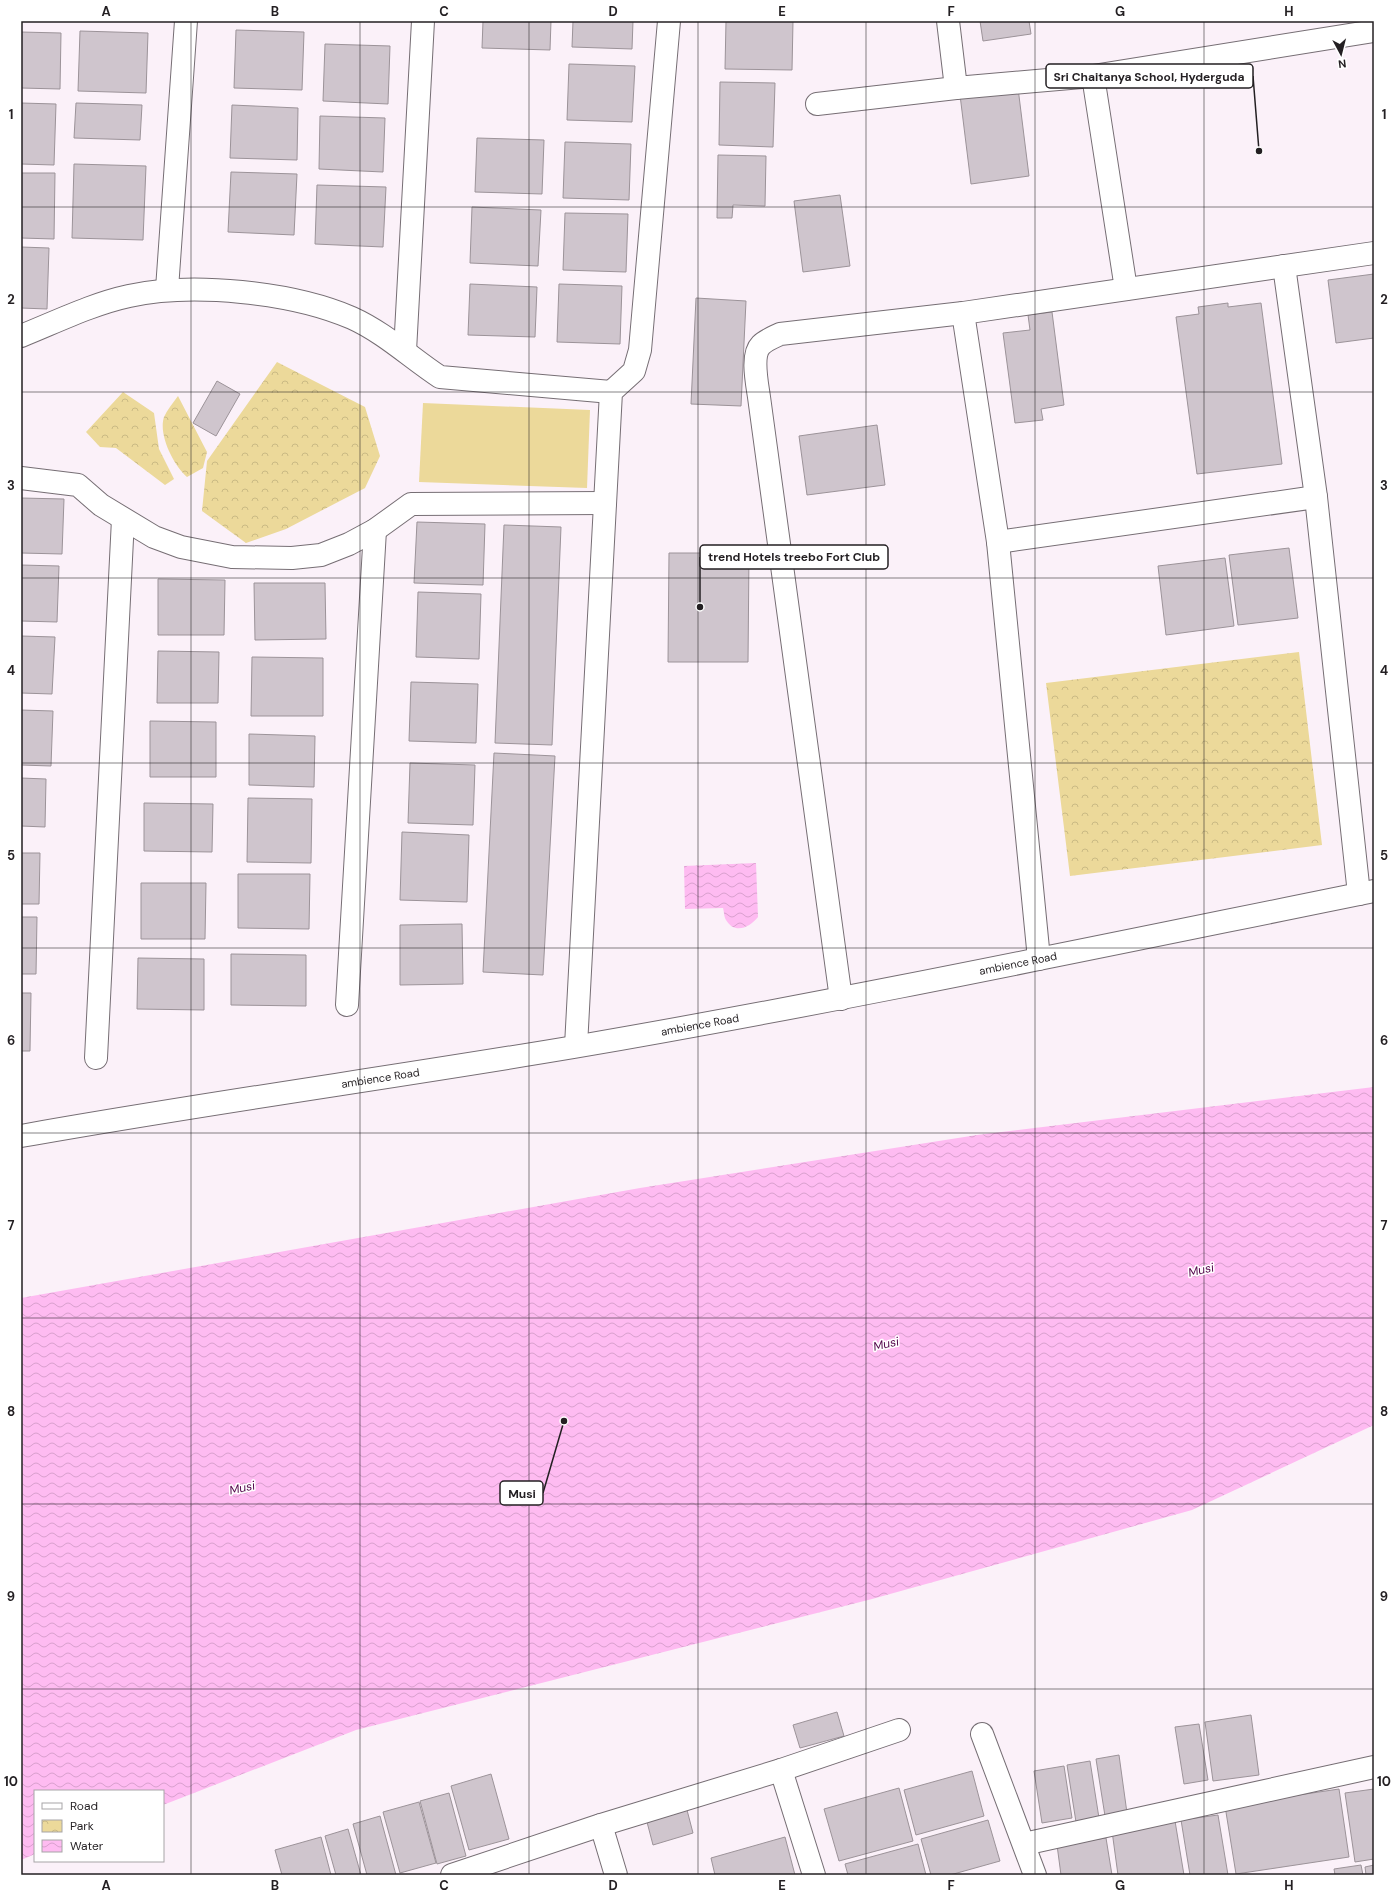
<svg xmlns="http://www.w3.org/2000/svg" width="1395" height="1896" font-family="'DM Sans',sans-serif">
<defs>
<pattern id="park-crowns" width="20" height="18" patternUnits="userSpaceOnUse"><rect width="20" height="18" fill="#ecd99a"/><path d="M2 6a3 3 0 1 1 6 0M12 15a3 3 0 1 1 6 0" fill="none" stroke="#caba84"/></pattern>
<pattern id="water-waves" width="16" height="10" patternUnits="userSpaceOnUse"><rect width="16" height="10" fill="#febbf1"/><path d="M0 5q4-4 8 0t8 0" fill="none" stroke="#d9a0ce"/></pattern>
</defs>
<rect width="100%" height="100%" fill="#fbf1f9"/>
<!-- park -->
<path fill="url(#park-crowns)" d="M277 362 365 407 380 456 365 488 286 529 246 543 202 511 207 461Z
M123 392 154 413 159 449 174 479 165 485 116 448 100 447 86 432Z
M178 396 207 452 203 468 187 477C174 466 158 435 164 417 167 410 173 403 178 396Z
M1299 652 1322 845 1070 876 1046 683Z"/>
<!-- pitch -->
<path fill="#ecd99a" d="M423 403 590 410 587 488 419 482Z"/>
<!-- water -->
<path fill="url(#water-waves)" d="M756 863 758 917C750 927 735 935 726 920 724 917 724 911 723 908L685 909 684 866Z
M1374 1087V1425L1192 1510 872 1599 356 1730 163 1805V1791H35V1854L21 1860V1298L640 1188 977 1135Z"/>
<!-- building -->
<path fill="#cfc5cd" stroke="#9c9399" d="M483 21H551L550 50 482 48Z
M573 21H633L632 49 572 47Z
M726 21H793L792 70 725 69Z
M980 21H1029L1031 34 983 41Z
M236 30 304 32 302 90 234 88Z
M80 31 148 33 146 93 78 91Z
M21 32 61 33 60 89 21 88Z
M325 44 390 46 388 104 323 101Z
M569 64 635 66 632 122 567 120Z
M720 82 775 83 773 147 719 145Z
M1018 88 1029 176 971 184 960 95Z
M21 103 56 104 54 165 21 164Z
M76 103 142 105 140 140 74 138Z
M232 105 298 108 297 160 230 158Z
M320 116 385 118 383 172 319 169Z
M477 138 544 140 542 194 475 192Z
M565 142 631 144 629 200 563 198Z
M718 155 766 156 765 206 733 205 732 218H717Z
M74 164 146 166 143 240 72 238Z
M231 172 297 174 294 235 228 232Z
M21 173H55L54 239 21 238Z
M317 185 386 187 383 247 315 244Z
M840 195 850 266 803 272 794 201Z
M472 207 541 210 538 266 470 263Z
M565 213 628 214 626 272 563 270Z
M21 247 49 248 47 309 21 308Z
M1374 274V338L1336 343 1328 280Z
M470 284 537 287 535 337 468 335Z
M559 284 622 286 620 344 557 342Z
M696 298 746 301 741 406 691 404Z
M1228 303V307L1261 303 1282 464 1197 474 1176 317 1199 314 1198 307Z
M1052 312 1064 405 1041 409 1043 420 1015 423 1003 333 1030 330 1028 315Z
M217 381 240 394 216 436 193 423Z
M877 425 885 485 807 495 799 436Z
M21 498 64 499 62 554 21 553Z
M417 522 485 524 483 585 414 583Z
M504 525 561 527 552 745 495 743Z
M1289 548 1298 618 1238 625 1229 555Z
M669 553H749L748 662H668Z
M1225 558 1234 626 1166 635 1158 566Z
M21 565 59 566 57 622 21 621Z
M158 579 225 580 224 635H158Z
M254 583H325L326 639 255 640Z
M418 592 481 594 479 659 416 657Z
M21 636 55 637 52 694 21 693Z
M158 651 219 652 218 703H157Z
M252 657 323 658V716H251Z
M411 682 478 684 476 743 409 741Z
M21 710 53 711 51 766 21 765Z
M150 721 216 722V777H150Z
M249 734 315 736 314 787 249 785Z
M494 753 555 756 543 975 483 972Z
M410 763 475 765 473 825 408 823Z
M21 778 46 779 45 827 21 826Z
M248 798 312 799 311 863 247 862Z
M144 803 213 804 212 852 144 851Z
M402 832 469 835 467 902 400 900Z
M21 853H40L39 904H21Z
M238 874H310L309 929 238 928Z
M141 883H206L205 939H141Z
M21 917H37L36 974H21Z
M462 924 463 984 400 985V925Z
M231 954 306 955V1006L231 1005Z
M138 958 204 959V1010L137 1009Z
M21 993H31L30 1051H21Z
M837 1712 844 1736 800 1748 793 1725Z
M1251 1715 1259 1775 1213 1781 1205 1722Z
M1199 1724 1208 1780 1184 1784 1175 1727Z
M1119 1755 1127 1813 1105 1816 1096 1759Z
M1090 1761 1099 1818 1076 1822 1067 1765Z
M1064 1766 1072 1818 1042 1823 1034 1771Z
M972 1771 984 1816 916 1835 904 1790Z
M491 1774 509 1839 469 1850 451 1786Z
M899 1788 913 1841 839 1861 824 1809Z
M1339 1789 1349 1857 1236 1874 1225 1806Z
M1374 1789V1859L1355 1862 1345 1793Z
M449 1793 466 1856 437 1864 420 1801Z
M419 1802 436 1863 400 1873 383 1812Z
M687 1810 693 1833 653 1845 647 1822Z
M1218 1815 1228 1875H1190L1181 1820Z
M380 1816 396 1875H367L353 1824Z
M988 1820 1000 1861 950 1875H931L921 1839Z
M1175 1821 1184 1875H1118L1112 1831Z
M348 1829 361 1875H336L325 1836Z
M321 1837 331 1875H282L275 1850Z
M785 1837 795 1875H715L711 1858Z
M1106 1838 1112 1875H1061L1057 1845Z
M918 1844 926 1875H848L845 1864Z
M1361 1865 1363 1875H1335L1334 1869Z
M1374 1865V1875H1366L1365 1867Z"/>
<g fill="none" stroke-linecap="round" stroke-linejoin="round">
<!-- minor casing -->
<g stroke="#766e74" stroke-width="24">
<g id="minor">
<path d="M948 21 956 88 1093 76 1374 31"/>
<path d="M1093 76 1126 289"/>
<path d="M817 104 956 88"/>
<path d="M1284 266 1316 497 1359 894"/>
<path d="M167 289 186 21"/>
<path d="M963 313 998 542 1039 959"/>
<path d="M21 336C56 322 92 304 129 296 192 282 292 292 352 318 385 333 411 358 440 377L611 392"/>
<path d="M405 351 423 21"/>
<path d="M21 478 78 485 101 505 154 537 181 547 232 557 292 558 321 555 349 544 375 530 411 504 605 503"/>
<path d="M998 542 1316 497"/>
<path d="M841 999 759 397C757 383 751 355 761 345 766 340 774 337 780 334L963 313 1374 253"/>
<path d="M347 1005 375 530"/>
<path d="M576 1046 611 392 634 371 640 350 669 21"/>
<path d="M96 1058 123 519"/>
<path id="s1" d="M21 1136C205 1103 390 1078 574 1047 842 1001 1107 945 1374 891"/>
<path d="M982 1734 1035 1875"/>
<path d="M781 1770 814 1875"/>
<path d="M601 1825 616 1875"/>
<path d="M1024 1844 1374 1767"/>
<path d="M452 1875 601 1825 781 1770 899 1730"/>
</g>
</g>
<!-- minor -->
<use href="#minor" stroke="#fff" stroke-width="22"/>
</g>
<!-- grid -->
<path fill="none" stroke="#231f22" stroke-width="1" stroke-opacity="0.55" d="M191 21V1875M360 21V1875M529 21V1875M698 21V1875M866 21V1875M1035 21V1875M1204 21V1875M21 207H1374M21 392H1374M21 578H1374M21 763H1374M21 948H1374M21 1133H1374M21 1318H1374M21 1504H1374M21 1689H1374"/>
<g text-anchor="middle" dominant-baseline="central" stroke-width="3" stroke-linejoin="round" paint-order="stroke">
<!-- street labels -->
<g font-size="11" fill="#231f22" stroke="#fff">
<text stroke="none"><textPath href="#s1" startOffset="1012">ambience Road</textPath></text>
<text stroke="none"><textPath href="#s1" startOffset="688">ambience Road</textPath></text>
<text stroke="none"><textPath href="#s1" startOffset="364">ambience Road</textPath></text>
</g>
<!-- water labels -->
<g font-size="12" font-style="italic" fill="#53044b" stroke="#fff">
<text transform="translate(1201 1270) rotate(-13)">Musi</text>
<text transform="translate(886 1344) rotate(-13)">Musi</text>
<text transform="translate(242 1488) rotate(-12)">Musi</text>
</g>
</g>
<!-- callouts -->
<path fill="none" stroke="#231f22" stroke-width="1.5" d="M1259 151L1253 76M700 607L700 557M564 1421L543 1493"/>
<g fill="#231f22" stroke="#fff" stroke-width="1.5">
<circle cx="1259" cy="151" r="4"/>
<circle cx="700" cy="607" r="4"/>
<circle cx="564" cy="1421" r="4"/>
</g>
<g fill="#fff" stroke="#231f22" stroke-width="1.5">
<rect x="1046" y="64" width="207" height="24" rx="4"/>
<rect x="700" y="545" width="188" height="24" rx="4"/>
<rect x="500" y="1481" width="43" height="24" rx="4"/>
</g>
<g font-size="12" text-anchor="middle" font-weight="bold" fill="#231f22">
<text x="1149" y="81">Sri Chaitanya School, Hyderguda</text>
<text x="794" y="561">trend Hotels treebo Fort Club</text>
<text x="522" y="1498">Musi</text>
</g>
<!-- border -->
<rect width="1395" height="1896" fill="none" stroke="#ffffff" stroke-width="44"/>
<!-- legend -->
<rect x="34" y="1790" width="130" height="72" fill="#ffffff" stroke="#a7a5a7"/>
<rect x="42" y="1803" width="20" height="6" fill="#ffffff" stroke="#a7a5a7"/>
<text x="70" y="1810" font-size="12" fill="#231f22">Road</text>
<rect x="42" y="1820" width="20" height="12" fill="url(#park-crowns)" stroke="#a7a5a7"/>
<text x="70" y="1830" font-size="12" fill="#231f22">Park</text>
<rect x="42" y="1840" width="20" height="12" fill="url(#water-waves)" stroke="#a7a5a7"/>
<text x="70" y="1850" font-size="12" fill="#231f22">Water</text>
<!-- north arrow -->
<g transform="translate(1341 54) rotate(173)" stroke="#ffffff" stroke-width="3" paint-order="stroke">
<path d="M0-3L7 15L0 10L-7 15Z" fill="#231f22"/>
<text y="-6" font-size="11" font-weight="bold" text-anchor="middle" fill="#231f22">N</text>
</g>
<rect x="22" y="22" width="1351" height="1852" fill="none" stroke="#231f22" stroke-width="1.5"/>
<g font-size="13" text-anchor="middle" font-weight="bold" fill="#231f22">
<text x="106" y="16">A</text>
<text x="275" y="16">B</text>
<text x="444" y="16">C</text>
<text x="613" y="16">D</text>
<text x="782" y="16">E</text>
<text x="951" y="16">F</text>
<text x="1120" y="16">G</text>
<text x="1289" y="16">H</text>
<text x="11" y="119">1</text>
<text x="1384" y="119">1</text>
<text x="11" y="304">2</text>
<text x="1384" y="304">2</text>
<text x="11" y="490">3</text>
<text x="1384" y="490">3</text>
<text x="11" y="675">4</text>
<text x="1384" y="675">4</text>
<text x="11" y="860">5</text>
<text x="1384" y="860">5</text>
<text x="11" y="1045">6</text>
<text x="1384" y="1045">6</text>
<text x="11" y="1230">7</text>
<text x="1384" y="1230">7</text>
<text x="11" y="1416">8</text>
<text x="1384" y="1416">8</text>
<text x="11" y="1601">9</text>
<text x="1384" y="1601">9</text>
<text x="11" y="1786">10</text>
<text x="1384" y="1786">10</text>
<text x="106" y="1890">A</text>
<text x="275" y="1890">B</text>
<text x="444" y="1890">C</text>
<text x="613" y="1890">D</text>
<text x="782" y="1890">E</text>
<text x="951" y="1890">F</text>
<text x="1120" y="1890">G</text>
<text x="1289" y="1890">H</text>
</g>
</svg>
